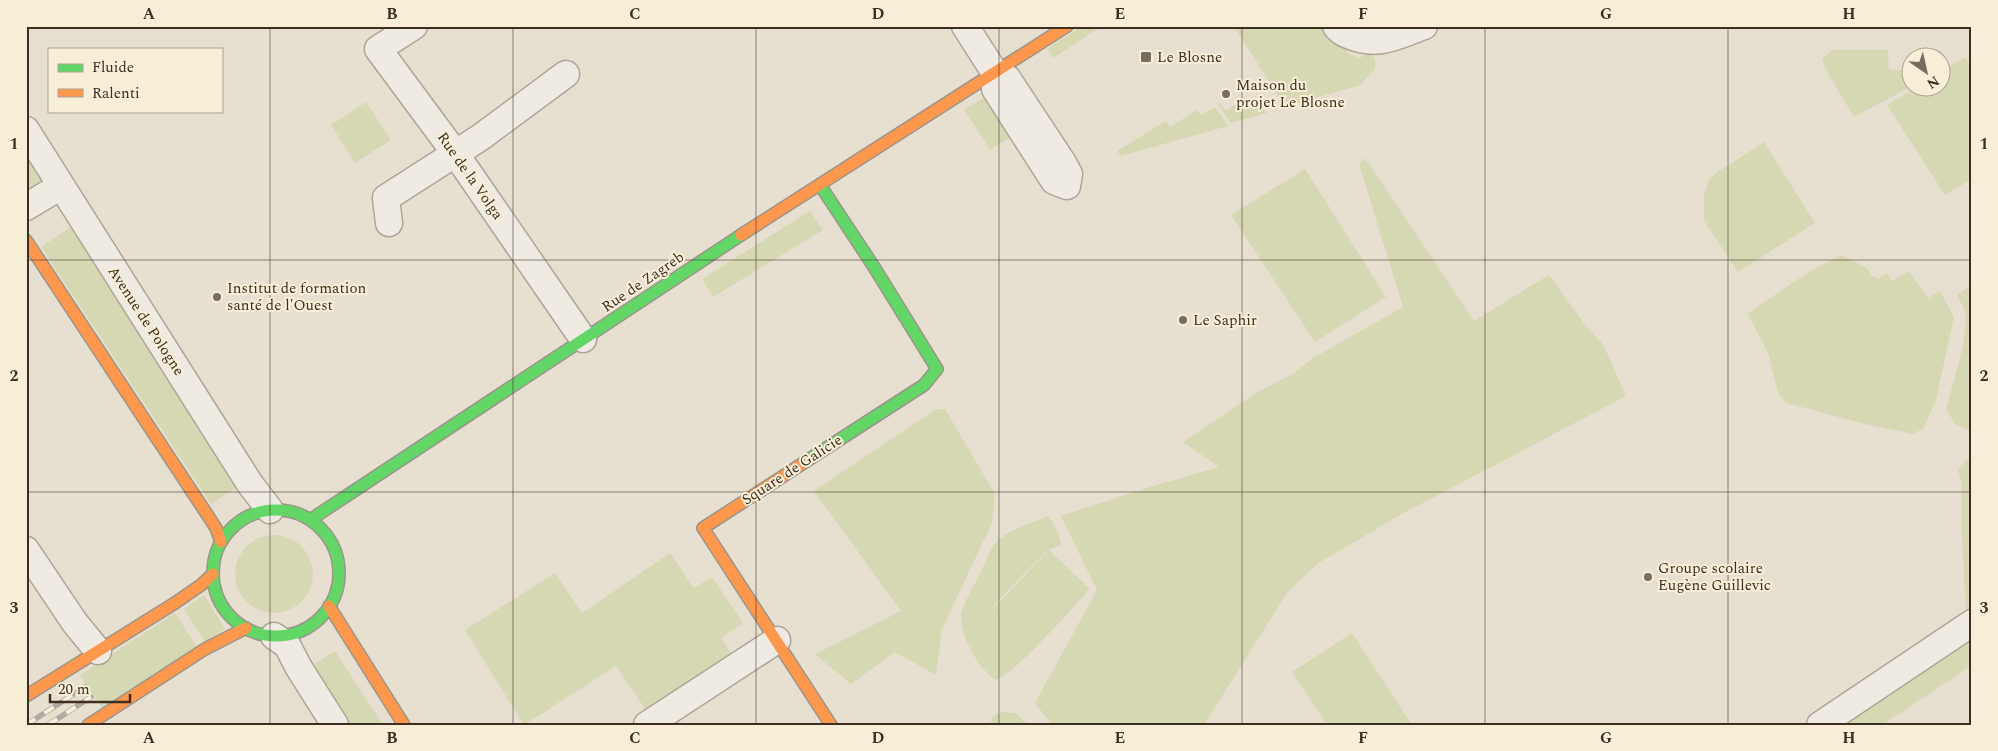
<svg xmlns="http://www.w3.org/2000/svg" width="1998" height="751" font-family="Spectral,serif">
<rect width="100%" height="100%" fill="#e7e0d1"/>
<!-- green -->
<path fill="#d6d7b3" d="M1082 26H1102L1053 58 1047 49Z
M1234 26H1331L1348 53 1359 58 1370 53 1375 60V69L1360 85 1285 107Z
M1833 50H1888L1889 69 1910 72V87L1854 117 1827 72 1822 58Z
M1965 57 1972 68V179L1945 195 1887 105 1915 88H1940L1941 72Z
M986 97 1014 135 990 150 964 109Z
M1245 98 1250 106 1258 101 1267 113 1231 123 1218 104 1220 103 1226 111Z
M366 102 391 140 355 163 331 125Z
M1215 107 1228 126 1121 156 1117 151 1166 121 1170 127 1197 110 1201 115Z
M1764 142 1815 223 1738 272 1704 221V195L1709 180 1716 173Z
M26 151 47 182 26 196Z
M1365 158 1474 321 1549 275 1586 326 1603 344 1626 396 1400 515 1317 564 1287 593 1204 725H1052L1035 703 1097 590 1061 516 1150 487 1219 467 1183 442 1256 393 1294 373 1313 358 1403 307 1359 164Z
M1305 169 1386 297 1315 342 1231 215Z
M810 211 823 230 713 297 702 279Z
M74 225 239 486 211 504 41 247Z
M1841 255 1867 268 1872 276 1878 279 1887 273 1892 281 1909 271 1928 298 1940 291 1954 317 1936 400 1923 429 1912 434 1861 423 1786 403 1778 392 1768 353 1748 314C1778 292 1808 271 1841 255Z
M1972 285V431L1955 424 1946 409C1952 386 1971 331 1964 309 1963 305 1959 300 1957 295Z
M936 409H945L995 494 992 523 942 629 936 675 895 652 851 684 815 654 901 611 814 491Z
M1972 457V665L1882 725H1833L1967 625 1961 525 1962 485 1958 469 1965 461Z
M1049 516 1058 532 1061 545 1048 550 1008 590 985 617 1049 550 1090 589C1071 609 1016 674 995 680 978 666 962 641 961 617 961 606 976 583 981 572 985 563 990 548 997 541 1010 529 1032 523 1049 516Z
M235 574a39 39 0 1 1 78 0a39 39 0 1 1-78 0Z
M670 553 694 588 712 577 743 623 721 638 733 656 648 713 616 666 524 725 465 630 555 573 582 613Z
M204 595 225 629 205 642 184 609Z
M175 613 197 647 102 708 80 675Z
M1352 633 1412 725H1327L1292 672Z
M335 651 383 725H350L312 666Z
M1003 712 1015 713 1029 725H990L993 716Z"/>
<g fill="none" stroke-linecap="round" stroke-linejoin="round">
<!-- street casing -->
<g stroke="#ada599" stroke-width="29">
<path id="street" d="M414 26 378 49 455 153 583 339
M965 26 995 73 1007 78 1063 163 1069 174 1067 186 1054 181 995 89V73
M1336 26C1339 31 1343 33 1348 35 1377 48 1397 36 1424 26
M26 130 250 484 270 510
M26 207 61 186
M389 223 386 198 481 137 566 74
M26 550 75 623 98 651
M274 636 287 645 299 668 335 725
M647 725 777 640
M1820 725 1972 623"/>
</g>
<!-- fast casing -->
<g stroke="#9c958a" stroke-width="14">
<path id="fast" d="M808 460 924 385 937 369 874 267 820 185
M213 573a63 63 0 1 1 126 0a63 63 0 1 1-126 0Z
M310 520 741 235"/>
</g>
<!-- slow casing -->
<g stroke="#9c958a" stroke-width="14">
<path id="slow" d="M741 235 1067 26
M26 240 216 528 221 542
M808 460 703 528 831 725
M329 606 404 725
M26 696 175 603 201 585 213 574
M88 725 205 649 246 628"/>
</g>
<!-- street -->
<use href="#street" stroke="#efebe3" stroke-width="26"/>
<!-- fast -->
<use href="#fast" stroke="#63d668" stroke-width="11"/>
<!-- slow -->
<use href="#slow" stroke="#ff974d" stroke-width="11"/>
<!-- rail casing -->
<g stroke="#afaaa2" stroke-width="5.5">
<path id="rail" d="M26 725 85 687
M48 725 91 697"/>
</g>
<!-- rail -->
<use href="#rail" stroke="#f7eed8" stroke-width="4" stroke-dasharray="11" stroke-linecap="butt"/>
</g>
<!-- grid -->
<path fill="none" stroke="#3d2e20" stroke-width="1" stroke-opacity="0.55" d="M270 26V725M513 26V725M756 26V725M999 26V725M1242 26V725M1485 26V725M1728 26V725M26 260H1972M26 492H1972"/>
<!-- markers -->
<g fill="#786c5e" stroke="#f7eed8" stroke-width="2">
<rect x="1140" y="51" width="12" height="12" rx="2.5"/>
<circle cx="1226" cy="94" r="5"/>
<circle cx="217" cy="297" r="5"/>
<circle cx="1183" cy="320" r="5"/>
<circle cx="1648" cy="577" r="5"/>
</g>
<g text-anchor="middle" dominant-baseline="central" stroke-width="4" stroke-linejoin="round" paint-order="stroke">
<!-- poi labels -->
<g font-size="15" fill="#3d2e20" stroke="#f7eed8" text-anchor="start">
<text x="1157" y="57">Le Blosne</text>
<text x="1236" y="85">Maison du<tspan x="1236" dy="17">projet Le Blosne</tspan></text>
<text x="227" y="288">Institut de formation<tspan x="227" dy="17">santé de l'Ouest</tspan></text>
<text x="1193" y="320">Le Saphir</text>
<text x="1658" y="568">Groupe scolaire<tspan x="1658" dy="17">Eugène Guillevic</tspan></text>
</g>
<!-- street labels -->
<g font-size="15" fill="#3d2e20" stroke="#f7eed8">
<text transform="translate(470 176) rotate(55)">Rue de la Volga</text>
<text transform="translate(643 282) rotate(-34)">Rue de Zagreb</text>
<text transform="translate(146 321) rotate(57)">Avenue de Pologne</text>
<text transform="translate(792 470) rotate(-33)">Square de Galicie</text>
</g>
</g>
<!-- border -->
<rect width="1998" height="751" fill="none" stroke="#f7eed8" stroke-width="55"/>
<!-- legend -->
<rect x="48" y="48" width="175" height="65" fill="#f7eed8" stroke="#ada18e"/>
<rect x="58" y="64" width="25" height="8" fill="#63d668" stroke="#ada18e"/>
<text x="92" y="72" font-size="15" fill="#3d2e20">Fluide</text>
<rect x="58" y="89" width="25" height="8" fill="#ff974d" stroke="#ada18e"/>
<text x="92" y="98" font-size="15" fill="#3d2e20">Ralenti</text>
<!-- north arrow -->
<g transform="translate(1926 72) rotate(146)"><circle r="24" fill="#f7eed8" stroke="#ada18e"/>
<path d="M0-4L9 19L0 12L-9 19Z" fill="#786c5e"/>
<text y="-8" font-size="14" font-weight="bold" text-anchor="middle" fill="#3d2e20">N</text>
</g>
<!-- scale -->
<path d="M50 694v8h80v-8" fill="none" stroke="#3d2e20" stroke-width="2.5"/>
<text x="58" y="694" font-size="15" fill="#3d2e20" stroke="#f7eed8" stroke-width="4" paint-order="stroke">20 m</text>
<rect x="28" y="28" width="1942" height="696" fill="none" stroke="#3d2e20" stroke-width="2"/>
<g font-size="16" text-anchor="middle" font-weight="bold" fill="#3d2e20">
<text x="149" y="19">A</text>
<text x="392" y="19">B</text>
<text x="635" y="19">C</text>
<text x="878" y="19">D</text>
<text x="1120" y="19">E</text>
<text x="1363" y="19">F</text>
<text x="1606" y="19">G</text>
<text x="1849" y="19">H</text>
<text x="14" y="149">1</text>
<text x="1984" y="149">1</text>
<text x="14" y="381">2</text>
<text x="1984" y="381">2</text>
<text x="14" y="613">3</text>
<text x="1984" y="613">3</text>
<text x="149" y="743">A</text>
<text x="392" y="743">B</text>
<text x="635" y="743">C</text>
<text x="878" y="743">D</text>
<text x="1120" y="743">E</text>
<text x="1363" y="743">F</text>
<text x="1606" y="743">G</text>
<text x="1849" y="743">H</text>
</g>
</svg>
